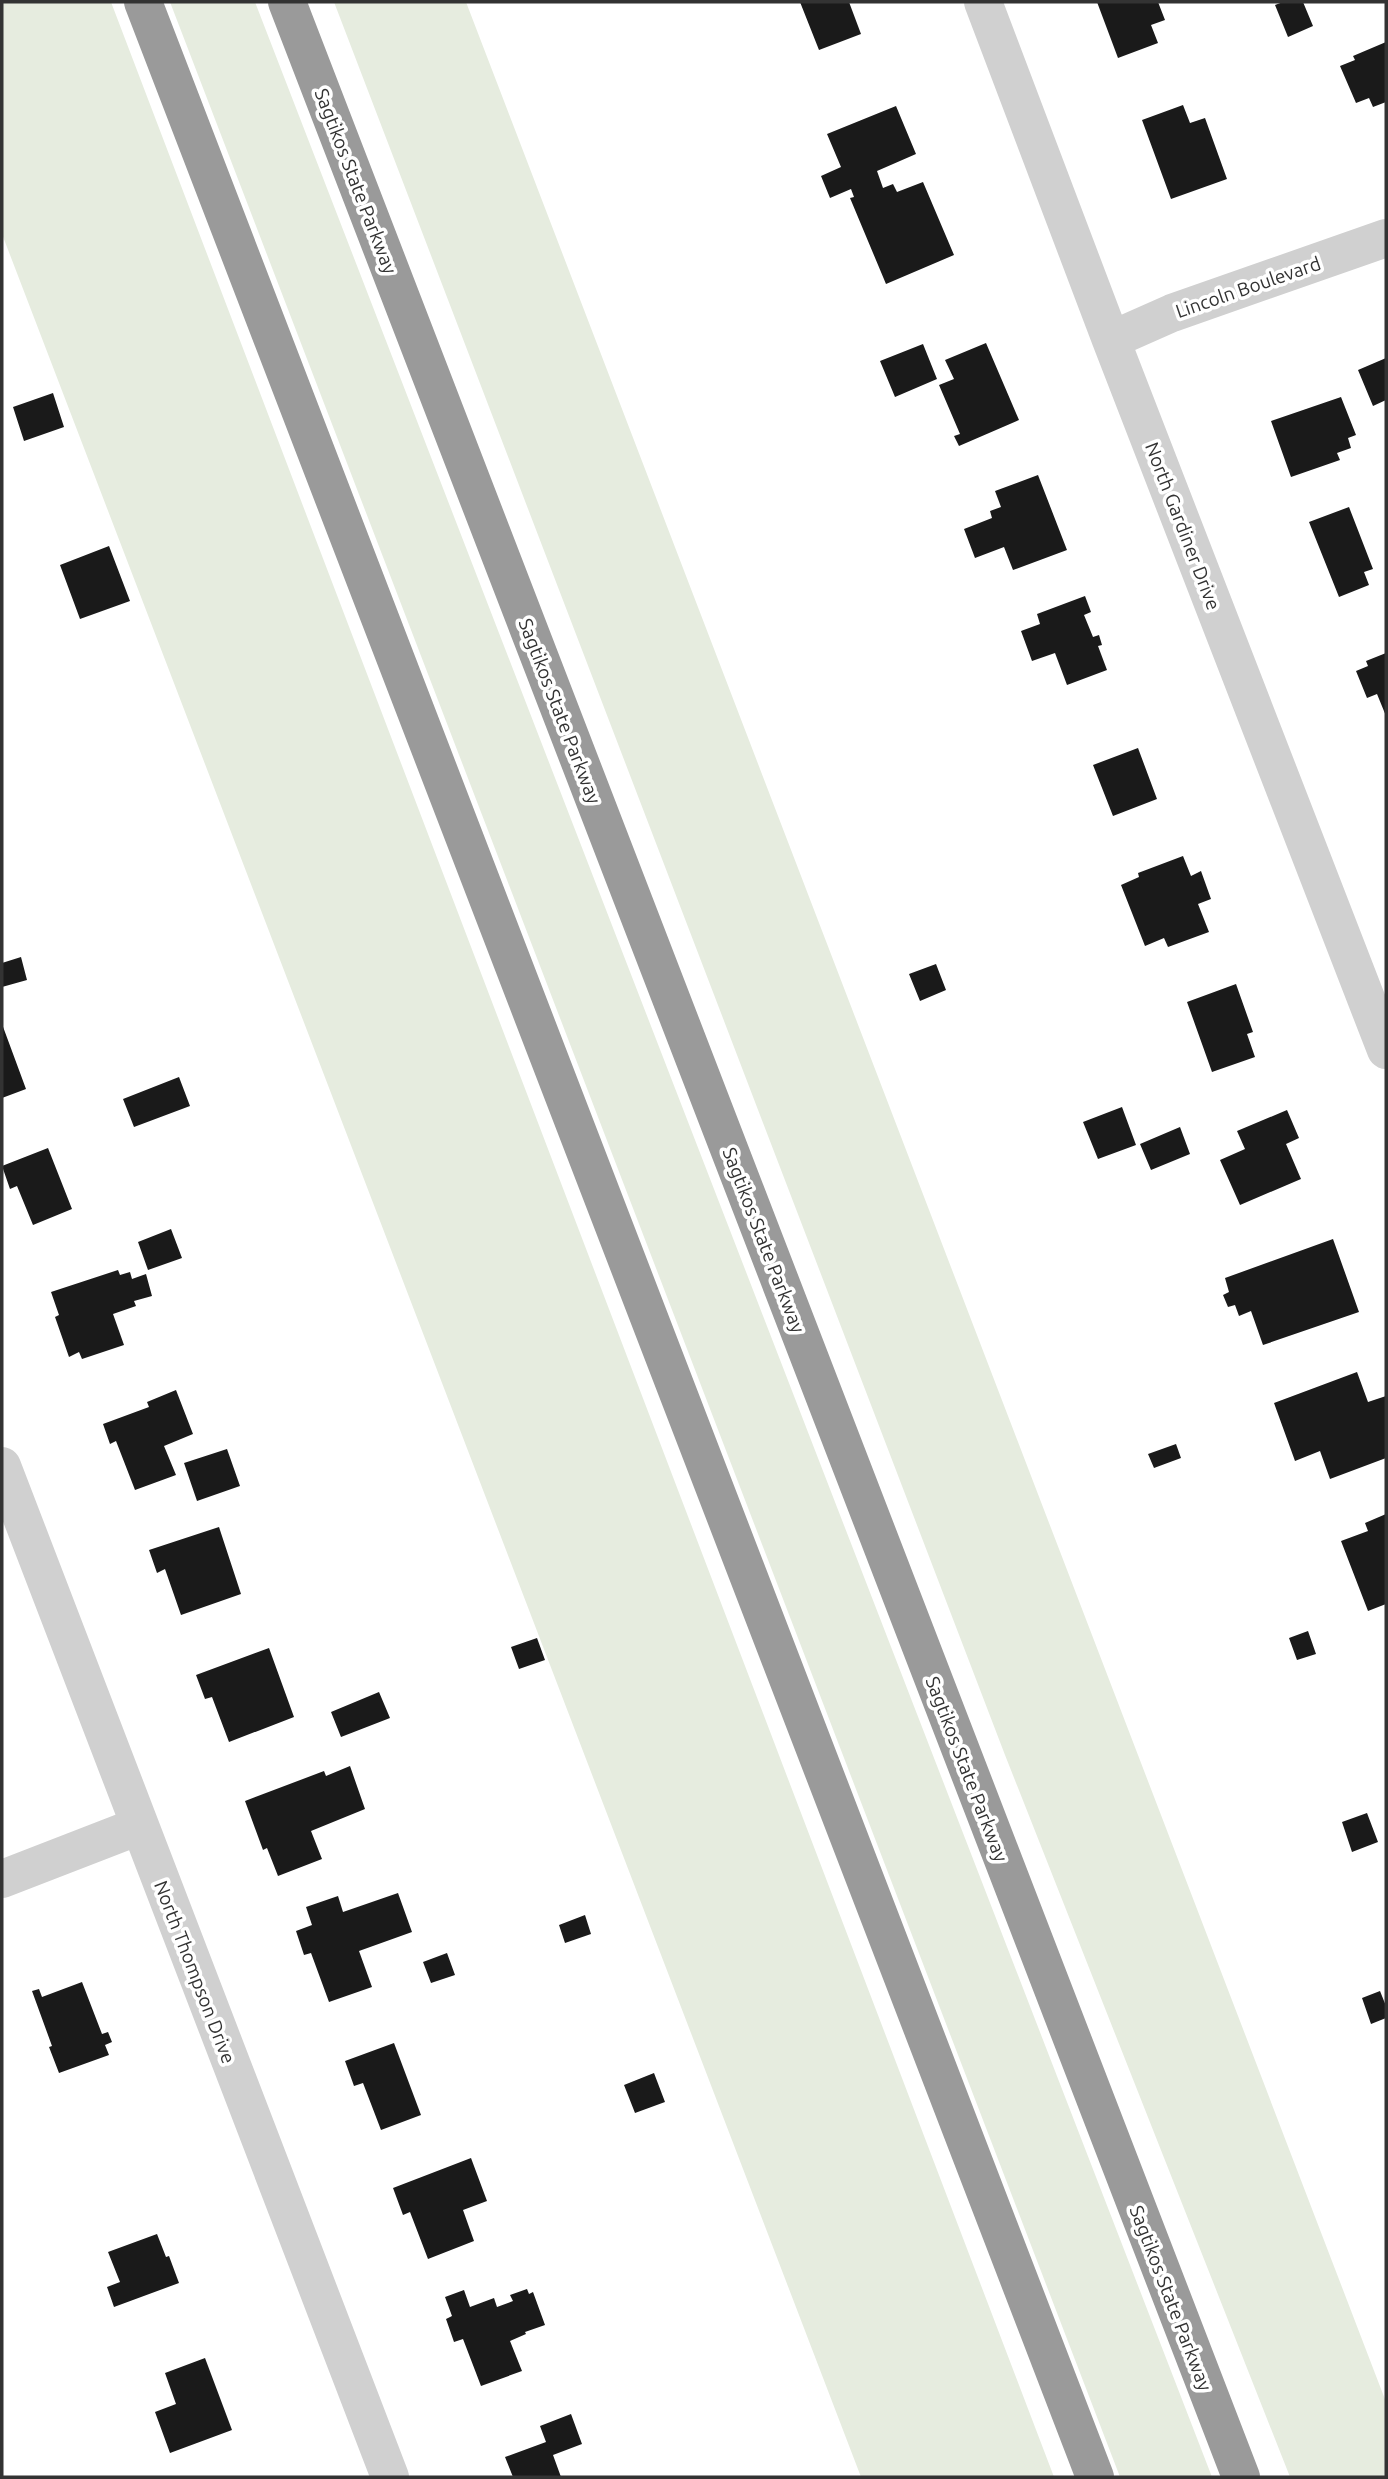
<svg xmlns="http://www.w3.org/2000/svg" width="1388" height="2479" font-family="Ubuntu,sans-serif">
<rect width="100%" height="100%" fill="#fff"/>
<!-- green -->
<path fill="#e6ecdf" d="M2 2H111L1054 2477H861L2 234Z
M170 2H255L1212 2477H1120Z
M334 2H466L1386 2402V2477H1290L1005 1755Z"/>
<!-- building -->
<path fill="#1a1a1a" d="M800 2H849L861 34 819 50Z
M1097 2H1158L1165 20 1151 25 1158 43 1118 58Z
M1283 2H1303L1313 26 1288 37 1275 5Z
M1386 42V102L1373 107 1369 98 1356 103 1340 66 1355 60 1353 56Z
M1183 105 1190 123 1205 118 1227 179 1171 199 1142 120Z
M896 106 916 154 877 171 883 188 893 184 897 192 923 182 954 255 886 284 850 198 854 197 851 189 830 198 821 176 841 167 827 134Z
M986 343 1019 420 959 446 954 436 960 434 939 385 954 379 945 360Z
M923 344 937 379 895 397 880 361Z
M1386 358V400L1373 406 1358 370Z
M53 393 64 427 24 441 13 407Z
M1341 397 1356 435 1348 438 1351 448 1337 453 1340 460 1291 477 1271 421Z
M1038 475 1067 550 1013 570 1004 547 975 558 964 529 992 518 990 511 1001 507 995 491Z
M1349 507 1373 569 1364 572 1369 585 1339 597 1309 522Z
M109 546 130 601 80 619 60 565Z
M1085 596 1091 612 1084 615 1093 637 1099 635 1102 645 1098 646 1107 670 1067 685 1055 653 1032 661 1021 631 1040 624 1037 614Z
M1386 653V716L1377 694 1367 698 1356 671 1368 666 1366 661Z
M1138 748 1157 799 1113 816 1093 765Z
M1183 856 1191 876 1201 871 1211 899 1198 904 1209 932 1168 947 1164 938 1145 946 1121 885 1139 877 1138 873Z
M21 957 27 980 2 987V963Z
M936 964 946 990 920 1001 909 974Z
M1236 984 1253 1032 1247 1034 1255 1057 1212 1072 1187 1002Z
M2 1024 26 1089 2 1098Z
M179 1077 190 1106 134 1127 123 1099Z
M1122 1107 1136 1145 1098 1159 1083 1122Z
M1287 1110 1299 1138 1286 1144 1301 1179 1240 1205 1220 1160 1245 1149 1237 1131Z
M1180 1127 1190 1154 1151 1170 1140 1144Z
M48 1148 72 1209 33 1225 17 1186 10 1189 2 1166Z
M171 1229 182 1258 148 1270 138 1242Z
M1333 1239 1359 1312 1263 1345 1251 1311 1239 1316 1235 1305 1228 1307 1223 1295 1229 1292 1225 1278Z
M118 1270 120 1275 130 1272 132 1279 146 1274 152 1296 134 1301 136 1306 113 1314 124 1345 82 1359 79 1352 69 1357 55 1317 59 1315 51 1292Z
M1357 1372 1368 1402 1386 1396V1458L1330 1479 1320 1451 1295 1461 1274 1403Z
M176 1390 193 1434 164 1446 176 1475 135 1490 116 1441 110 1444 103 1424 149 1407 147 1402Z
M1176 1444 1181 1458 1154 1468 1148 1454Z
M227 1449 240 1486 197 1501 184 1463Z
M1386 1514V1604L1368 1611 1341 1541 1368 1531 1365 1523Z
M219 1527 241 1594 181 1615 165 1569 157 1573 149 1550Z
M1308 1631 1316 1654 1297 1660 1289 1638Z
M537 1638 545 1660 519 1669 511 1647Z
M269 1648 294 1717 229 1742 212 1697 205 1699 196 1675Z
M379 1692 390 1718 341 1737 331 1712Z
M350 1766 365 1809 311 1831 322 1859 278 1876 267 1848 263 1850 245 1801 324 1771 326 1776Z
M1367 1813 1378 1842 1352 1852 1342 1822Z
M398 1893 412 1932 359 1951 372 1987 329 2002 311 1953 304 1955 296 1931 312 1925 306 1907 338 1896 343 1912Z
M585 1915 591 1934 565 1943 559 1925Z
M447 1953 455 1975 431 1983 423 1962Z
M82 1982 102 2034 108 2032 112 2042 105 2045 109 2055 59 2073 49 2047 52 2046 32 1991 39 1989 42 1997Z
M1380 1991 1386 2006V2018L1371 2024 1362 1998Z
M394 2043 421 2115 381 2130 363 2083 354 2086 345 2061Z
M654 2073 665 2102 635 2113 624 2085Z
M471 2158 487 2201 463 2210 474 2241 428 2259 410 2212 403 2215 393 2188Z
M157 2234 166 2257 169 2256 179 2283 114 2307 107 2287 120 2282 108 2252Z
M527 2289 529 2294 533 2292 545 2325 525 2332 526 2334 510 2341 522 2371 481 2386 463 2339 454 2342 446 2319 452 2316 445 2297 464 2290 470 2307 494 2298 497 2307 513 2301 510 2295Z
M205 2358 232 2430 170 2453 155 2412 176 2404 165 2373Z
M571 2414 582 2444 553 2455 561 2477H513L505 2457 546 2442 540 2426Z"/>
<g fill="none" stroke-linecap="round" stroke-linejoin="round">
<!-- minor -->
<path stroke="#d0d0d0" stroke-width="38" d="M983 2 1111 340 1386 1050
M1111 340 1172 313 1386 238
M2 1466 390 2477
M2 1879 139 1826"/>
<!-- highway -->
<path stroke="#9a9a9a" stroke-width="38" d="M143 2 1095 2477
M287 2 1241 2477"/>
</g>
<g text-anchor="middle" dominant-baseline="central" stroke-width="7" stroke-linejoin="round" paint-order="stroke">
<!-- street labels -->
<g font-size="19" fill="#333" stroke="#fff">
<text transform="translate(356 181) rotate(69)">Sagtikos State Parkway</text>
<text transform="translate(1248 287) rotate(-19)">Lincoln Boulevard</text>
<text transform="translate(1183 526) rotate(69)">North Gardiner Drive</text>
<text transform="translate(560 711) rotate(69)">Sagtikos State Parkway</text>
<text transform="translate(764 1240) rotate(69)">Sagtikos State Parkway</text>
<text transform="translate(967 1769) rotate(69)">Sagtikos State Parkway</text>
<text transform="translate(195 1972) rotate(69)">North Thompson Drive</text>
<text transform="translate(1171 2298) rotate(69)">Sagtikos State Parkway</text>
</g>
</g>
<!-- border -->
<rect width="1388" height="2479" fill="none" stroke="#333333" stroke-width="7"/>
</svg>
